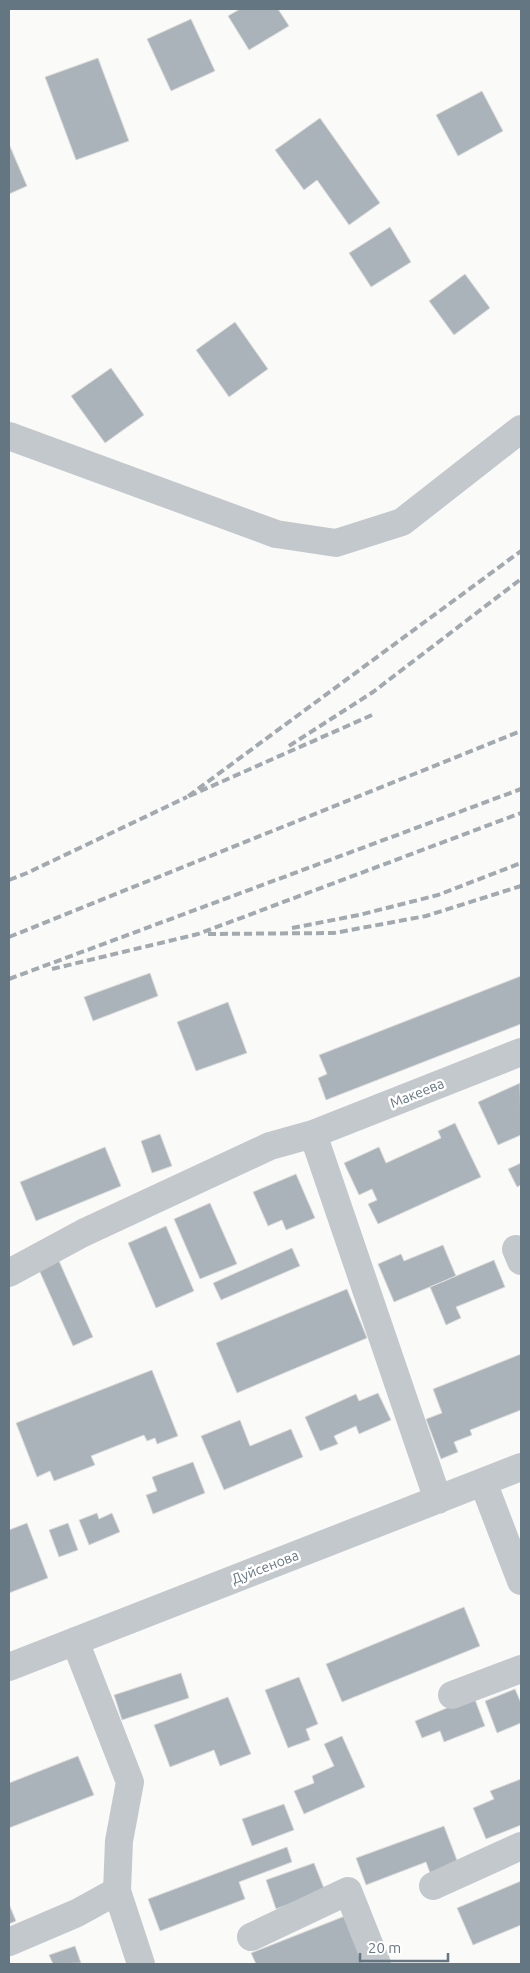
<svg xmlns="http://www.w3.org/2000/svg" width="530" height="1973" font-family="Ubuntu,sans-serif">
<rect width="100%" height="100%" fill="#fafaf8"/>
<!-- building -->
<path fill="#aab3b9" stroke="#dcdcda" d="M240 9H278L289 26 249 50 228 16Z
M191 19 215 71 171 91 147 39Z
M98 58 129 141 76 160 45 77Z
M482 91 503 131 458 156 436 115Z
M320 118 380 203 349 225 317 180 304 190 275 150Z
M9 144 27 186 9 194Z
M390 227 411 262 371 287 349 253Z
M465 274 490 308 454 335 429 301Z
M235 322 268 369 229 397 196 350Z
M111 368 144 415 105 443 71 396Z
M150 973 158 996 93 1021 84 997Z
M521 976V1024L326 1100 318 1078 327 1074 319 1055Z
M228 1002 247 1053 196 1071 177 1022Z
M520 1083 521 1135 498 1145 478 1102Z
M455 1123 481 1177 378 1224 368 1204 377 1200 372 1189 359 1195 344 1163 379 1147 386 1163 441 1138 438 1131Z
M160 1134 172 1166 152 1173 141 1141Z
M105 1147 121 1186 36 1221 20 1182Z
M521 1163V1185L517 1187 508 1169Z
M296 1174 315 1218 286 1230 282 1220 268 1226 253 1192Z
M210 1203 237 1264 200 1279 174 1219Z
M166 1226 194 1291 156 1308 128 1243Z
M443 1245 456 1276 394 1302 378 1264 401 1254 404 1261Z
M292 1248 300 1266 221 1300 213 1283Z
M494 1260 505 1287 456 1307 461 1318 446 1325 430 1287Z
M59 1261 93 1337 73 1346 39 1270Z
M347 1289 367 1338 237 1393 216 1343Z
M521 1354V1410L470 1430 472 1435 454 1442 458 1452 441 1459 426 1419 442 1413 433 1389Z
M152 1370 178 1436 157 1444 155 1438 147 1441 144 1435 91 1456 95 1465 54 1481 50 1471 37 1477 16 1423Z
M378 1393 391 1420 359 1434 356 1426 334 1436 338 1444 320 1451 305 1417 356 1394 359 1401Z
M240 1420 250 1446 291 1429 303 1457 224 1490 201 1436Z
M193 1462 205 1493 153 1514 146 1495 157 1491 152 1477Z
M97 1513 99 1519 112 1513 120 1532 89 1545 79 1520Z
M27 1523 48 1578 9 1593V1530Z
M68 1523 78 1550 59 1557 49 1530Z
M464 1607 480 1646 342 1702 326 1664Z
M181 1673 189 1698 122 1720 114 1695Z
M299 1677 318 1724 306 1729 310 1740 288 1748 265 1690Z
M515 1689 521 1703V1723L497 1733 485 1701Z
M228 1697 251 1754 220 1766 214 1750 170 1767 154 1725Z
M474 1697 485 1726 444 1742 440 1731 422 1738 415 1721Z
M342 1736 365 1787 304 1814 294 1791 314 1783 312 1776 334 1766 324 1744Z
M78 1756 94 1795 9 1828V1783Z
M521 1779V1825L486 1839 473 1808 494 1799 490 1791Z
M284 1804 294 1830 252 1846 242 1819Z
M444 1826 458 1863 430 1873 426 1862 366 1885 356 1858Z
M287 1847 292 1862 239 1882 245 1899 160 1931 148 1899Z
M314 1863 325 1891 276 1909 266 1880Z
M521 1881V1925L473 1945 457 1908Z
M9 1904 16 1921 9 1924Z
M345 1916 364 1964H256L251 1953Z
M75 1946 81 1963 53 1964 49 1955Z"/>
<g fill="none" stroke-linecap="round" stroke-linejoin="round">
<!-- minor -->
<path stroke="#c3c8cc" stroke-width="28" d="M9 436 276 534 336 543 402 522 521 429
M313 1134 521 1052
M516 1249 521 1261
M9 1273 83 1233 270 1146 313 1134 438 1500
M483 1482 521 1581
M75 1641 130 1782 119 1841 117 1891 141 1964
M9 1667 521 1467
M452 1695 521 1669
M433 1886 521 1846
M251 1937 348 1891 377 1964
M9 1942 77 1913 117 1891"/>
<!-- rail -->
<path stroke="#a2aab0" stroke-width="4" stroke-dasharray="8 4" stroke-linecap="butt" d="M372 715 187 797 521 551
M289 746 373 692 521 579
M9 880 27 873 187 797
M292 928 359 915 438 895 521 863
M208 934 334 933 426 916 521 886
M9 937 521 731
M52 969 198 934 521 813
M9 979 521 789"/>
</g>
<g text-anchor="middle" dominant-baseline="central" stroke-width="5" stroke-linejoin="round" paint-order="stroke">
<!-- street labels -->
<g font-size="14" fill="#657683" stroke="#fff">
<text transform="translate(417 1093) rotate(-22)">Макеева</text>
<text transform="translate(265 1567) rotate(-21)">Дуйсенова</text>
</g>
</g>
<!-- border -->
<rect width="530" height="1973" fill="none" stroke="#657683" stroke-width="20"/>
<!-- scale -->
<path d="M360 1953v8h88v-8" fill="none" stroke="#657683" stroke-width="2.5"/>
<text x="368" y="1953" font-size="15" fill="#657683" stroke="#ffffff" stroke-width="4" paint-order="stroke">20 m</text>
</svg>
